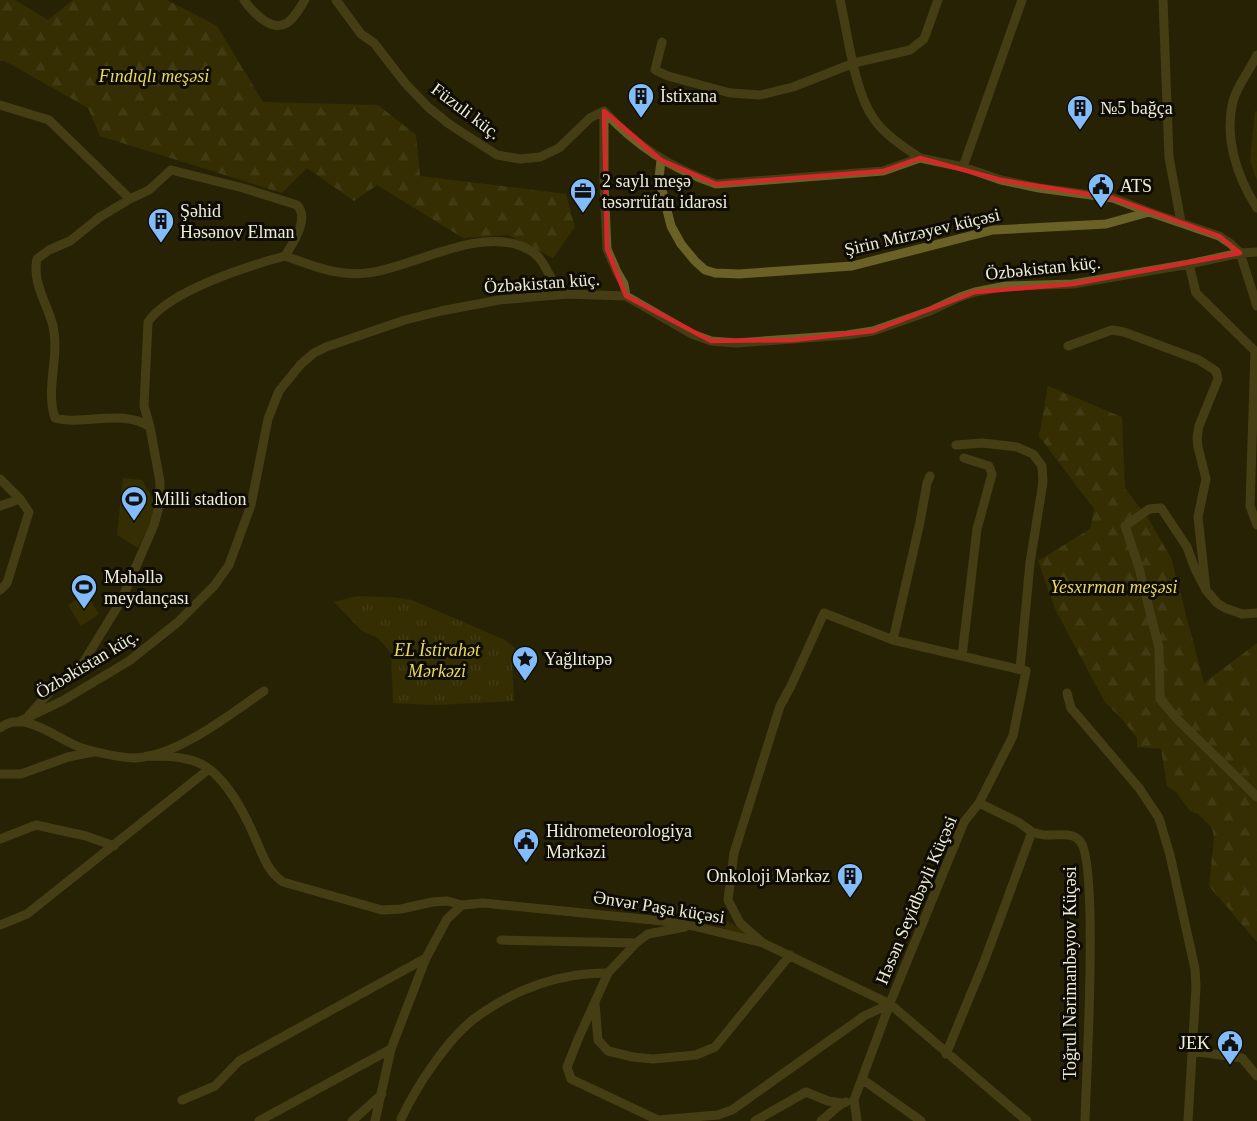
<svg xmlns="http://www.w3.org/2000/svg" width="1257" height="1121" font-family="'Times New Roman',serif">
<defs>
<pattern id="grass-tufts" width="24" height="20" patternUnits="userSpaceOnUse" patternTransform="scale(1.5)"><rect width="24" height="20" fill="#453d00"/><path d="M3 7l-1-3M5 7V3M7 7l1-3M15 17l-1-3M17 17v-4M19 17l1-3" fill="none" stroke="#605925"/></pattern>
<pattern id="forest-firs" width="22" height="20" patternUnits="userSpaceOnUse" patternTransform="scale(1.5)"><rect width="22" height="20" fill="#453d00"/><path d="M5 1l3.5 6h-7zM16 11l3.5 6h-7z" fill="#605925"/></pattern>
</defs>
<rect width="100%" height="100%" fill="#282305"/>
<!-- grass -->
<path fill="url(#grass-tufts)" d="M357 596 391 597 412 600 505 640 518 650 523 660H512L514 701 436 705 393 703 391 653 378 638 362 631 334 602Z
M676 905C702 908 732 921 752 937 725 931 694 914 666 919L668 910Z"/>
<!-- forest -->
<path fill="url(#forest-firs)" d="M0 0H15L48 20 73 0H167L217 26 263 102 378 105 416 135 420 176 566 194 575 227 553 258 508 235 463 238 377 185 354 201 307 168 282 193 100 136 88 108 5 61H0Z
M1255 111 1257 112V180L1250 161Z
M1048 386 1122 417 1125 488 1149 520 1171 558 1204 683 1257 643V942L1209 886 1214 838 1212 828 1198 814 1190 811 1176 792 1167 786 1161 749 1137 747V738L1122 719 1105 702 1056 611 1038 561 1090 529 1094 509 1039 436Z"/>
<!-- garden -->
<path fill="#453d00" d="M123 478 142 480 156 505V510L138 548 117 535Z
M86 594 99 614 81 626 68 605Z"/>
<g fill="none" stroke-linecap="round" stroke-linejoin="round">
<!-- minor -->
<path stroke="#696126" stroke-width="9" d="M244 0C252 11 271 33 287 23 295 18 300 7 305 0
M336 0 361 34 374 43 405 83 428 107 449 124 497 155 520 159 540 157 559 148 590 118 604 111
M840 0C848 34 854 92 874 119 885 135 904 147 920 158
M1163 0 1169 157 1181 222
M662 42 655 70 668 76 730 93 760 95 793 87 854 63 910 50 924 39 938 0
M1257 55C1250 70 1237 86 1233 101 1224 138 1237 177 1257 208
M0 105 49 120 130 199 149 190 171 170 243 188 297 205C310 219 293 243 285 256
M604 111C636 146 671 168 716 184L883 171 920 158 963 167 1001 180 1039 188 1113 198 1149 212
M604 111V183L607 249 617 272 624 284 626 296
M661 160 659 178 671 226 681 244 695 261 705 270 715 273 739 274 852 266 993 230 1106 224 1149 212 1219 236 1231 244 1240 253 1257 306
M963 167 1022 0
M130 199 100 217 70 241 49 250 37 259C32 283 47 303 53 326 60 357 45 388 55 418 85 426 122 408 150 427
M285 256C316 267 340 278 374 272 418 264 477 229 521 246 552 258 542 279 567 294
M1189 264 1196 293 1255 351
M1068 346 1112 330 1124 332 1199 360 1216 371 1218 379 1199 426 1197 438 1198 447 1206 479 1198 517 1206 590 1217 603 1225 608 1242 614 1257 613
M1255 351 1250 506 1257 525
M956 445 983 443 1017 447 1033 454 1042 466 1043 482 1030 563 1020 669
M0 479 20 499 29 512 7 583 0 590
M0 506 20 499
M1206 590 1195 569 1187 547 1161 508 1149 509 1125 526 1139 568 1159 648 1160 699 1178 720 1257 797
M893 640 920 522 927 483 930 476
M962 656 977 529 992 474 989 466 964 458
M1067 693 1071 708 1139 788 1159 818 1170 855 1195 969 1196 987 1188 1121
M29 715 51 691 78 671 121 601 154 525 160 503V482L150 427 144 406 148 322C169 291 248 266 285 256
M18 722 62 701 129 661 178 622 214 586 229 565 251 505 268 419 279 391 301 364 314 353 326 347 405 320 441 311 499 300 567 294 626 296 692 334 711 341 736 343 847 335 873 331 930 311 960 297 975 292 1006 286 1073 284 1189 264 1240 253 1257 252
M0 728C26 708 59 742 85 749 100 753 119 758 135 758 178 756 229 715 264 691
M147 756C163 756 179 756 194 761 223 770 245 814 256 840 263 856 268 872 283 882L382 910 401 909 432 902 447 901 462 905
M0 774H21L68 757 93 752
M1032 832C1036 833 1041 835 1045 835 1057 836 1071 831 1080 841 1099 863 1086 1080 1085 1121
M0 839 36 825 86 836 114 846
M0 925 27 914 209 769
M685 927 648 934 636 943 608 973 579 1037 567 1067 571 1079 658 1120 718 1115 732 1110 864 1016 890 1004
M501 940 636 943
M763 943 740 923 728 900 734 853 780 706 791 686 824 613 893 640 1026 671 1013 736 979 803 964 822 892 998 854 1100 857 1121
M595 1004 598 1040 608 1051 633 1057 653 1059 696 1055 715 1047 790 955
M1192 1051 1242 1058 1257 1076
M946 1054 984 962 1032 832 1018 822 979 803
M862 1079 921 1121
M182 1100 215 1086 239 1061 426 958
M401 1119C416 1087 449 1036 478 1016 515 989 562 972 608 973
M259 1121 391 1049
M352 1121 382 1094
M375 1121 391 1049 426 958 447 919 462 905 483 903 663 921 693 926 763 943 890 1004 1027 1121
M755 1121 806 1092 828 1101 841 1103
M821 1121C828 1116 839 1104 846 1102"/>
</g>
<!-- marked area -->
<path d="M0 0H1257V1121H0ZM604 111 661 160 716 184 883 171 920 158 1001 180 1113 198 1219 236 1240 253 1073 284 975 292 873 331 794 340 711 341 626 296 607 249Z" fill="#282305" fill-opacity=".55" fill-rule="evenodd"/>
<path fill="none" stroke="#d62828" stroke-width="4.5" stroke-linejoin="round" d="M604 111 661 160 716 184 883 171 920 158 1001 180 1113 198 1219 236 1240 253 1073 284 975 292 873 331 794 340 711 341 626 296 607 249Z"/>
<!-- icons -->
<defs>
<g id="building-pin" transform="scale(1.35)"><path d="M0 17L-7.5 6A9.5 9.5 0 1 1 7.5 6Z" fill="#83bcfb" stroke="#0e0c03"/><path d="M-4-6H4V6H1V3H-1V6H-4ZM-2.5-4.3h1.7v1.8h-1.7ZM.8-4.3h1.7v1.8H.8ZM-2.5-1h1.7V.8h-1.7ZM.8-1h1.7V.8H.8Z" fill="#111"/></g>
<g id="civic-pin" transform="scale(1.35)"><path d="M0 17L-7.5 6A9.5 9.5 0 1 1 7.5 6Z" fill="#83bcfb" stroke="#0e0c03"/><path d="M-.6-6.5H3V-4.5H.6V-3L4-1V1h2V6H-6V1h2V-1L-.6-3ZM-1.2 2.5V6h2.4V2.5Z" fill="#111"/></g>
<g id="office-pin" transform="scale(1.35)"><path d="M0 17L-7.5 6A9.5 9.5 0 1 1 7.5 6Z" fill="#83bcfb" stroke="#0e0c03"/><path d="M-6-3h4V-5.5h4V-3h4V5H-6ZM-1-4.5V-3h2v-1.5ZM-6 0V1H6V0Z" fill="#111"/></g>
<g id="stadium-pin" transform="scale(1.35)"><path d="M0 17L-7.5 6A9.5 9.5 0 1 1 7.5 6Z" fill="#83bcfb" stroke="#0e0c03"/><path d="M0-5a6.5 5 0 1 0 0 10a6.5 5 0 1 0 0-10ZM-3.5-1.8h7v3.6h-7Z" fill="#111"/></g>
<g id="sight-pin" transform="scale(1.35)"><path d="M0 17L-7.5 6A9.5 9.5 0 1 1 7.5 6Z" fill="#83bcfb" stroke="#0e0c03"/><path d="M0-6L1.8-2.2L6-1.7L2.9 1.2L3.7 5.4L0 3.3L-3.7 5.4L-2.9 1.2L-6-1.7L-1.8-2.2Z" fill="#111"/></g>
</defs>
<g fill-rule="evenodd">
<use href="#building-pin" x="641" y="96"/>
<use href="#building-pin" x="1080" y="108"/>
<use href="#civic-pin" x="1101" y="186"/>
<use href="#office-pin" x="583" y="191"/>
<use href="#building-pin" x="161" y="221"/>
<use href="#stadium-pin" x="134" y="499"/>
<use href="#stadium-pin" x="84" y="587"/>
<use href="#sight-pin" x="525" y="659"/>
<use href="#civic-pin" x="526" y="841"/>
<use href="#building-pin" x="850" y="876"/>
<use href="#civic-pin" x="1230" y="1043"/>
</g>
<g text-anchor="middle" dominant-baseline="central" stroke-width="6" stroke-linejoin="round" paint-order="stroke">
<!-- park labels -->
<g font-size="18" font-style="italic" fill="#ebda5c" stroke="#0e0c03">
<text x="154" y="76">Fındıqlı meşəsi</text>
<text x="1114" y="587">Yesxırman meşəsi</text>
<text x="437" y="650">EL İstirahət<tspan x="437" dy="21">Mərkəzi</tspan></text>
</g>
<!-- poi labels -->
<g font-size="18" fill="#efeddb" stroke="#0e0c03" text-anchor="start">
<text x="660" y="96">İstixana</text>
<text x="1100" y="108">№5 bağça</text>
<text x="602" y="181">2 saylı meşə<tspan x="602" dy="21">təsərrüfatı idarəsi</tspan></text>
<text x="1120" y="186">ATS</text>
<text x="180" y="211">Şəhid<tspan x="180" dy="21">Həsənov Elman</tspan></text>
<text x="154" y="499">Milli stadion</text>
<text x="104" y="577">Məhəllə<tspan x="104" dy="21">meydançası</tspan></text>
<text x="544" y="659">Yağlıtəpə</text>
<text x="546" y="831">Hidrometeorologiya<tspan x="546" dy="21">Mərkəzi</tspan></text>
<text x="830" y="876" text-anchor="end">Onkoloji Mərkəz</text>
<text x="1210" y="1043" text-anchor="end">JEK</text>
</g>
<!-- street labels -->
<g font-size="18" fill="#efeddb" stroke="#0e0c03">
<text transform="translate(466 111) rotate(37)">Füzuli küç.</text>
<text transform="translate(922 232) rotate(-13)">Şirin Mirzəyev küçəsi</text>
<text transform="translate(1043 268) rotate(-6)">Özbəkistan küç.</text>
<text transform="translate(542 283) rotate(-4)">Özbəkistan küç.</text>
<text transform="translate(87 664) rotate(-31)">Özbəkistan küç.</text>
<text transform="translate(916 900) rotate(-67)">Həsən Seyidbəyli Küçəsi</text>
<text transform="translate(659 907) rotate(9)">Ənvər Paşa küçəsi</text>
<text transform="translate(1070 973) rotate(-90)">Toğrul Nərimanbəyov Küçəsi</text>
</g>
</g>
</svg>
